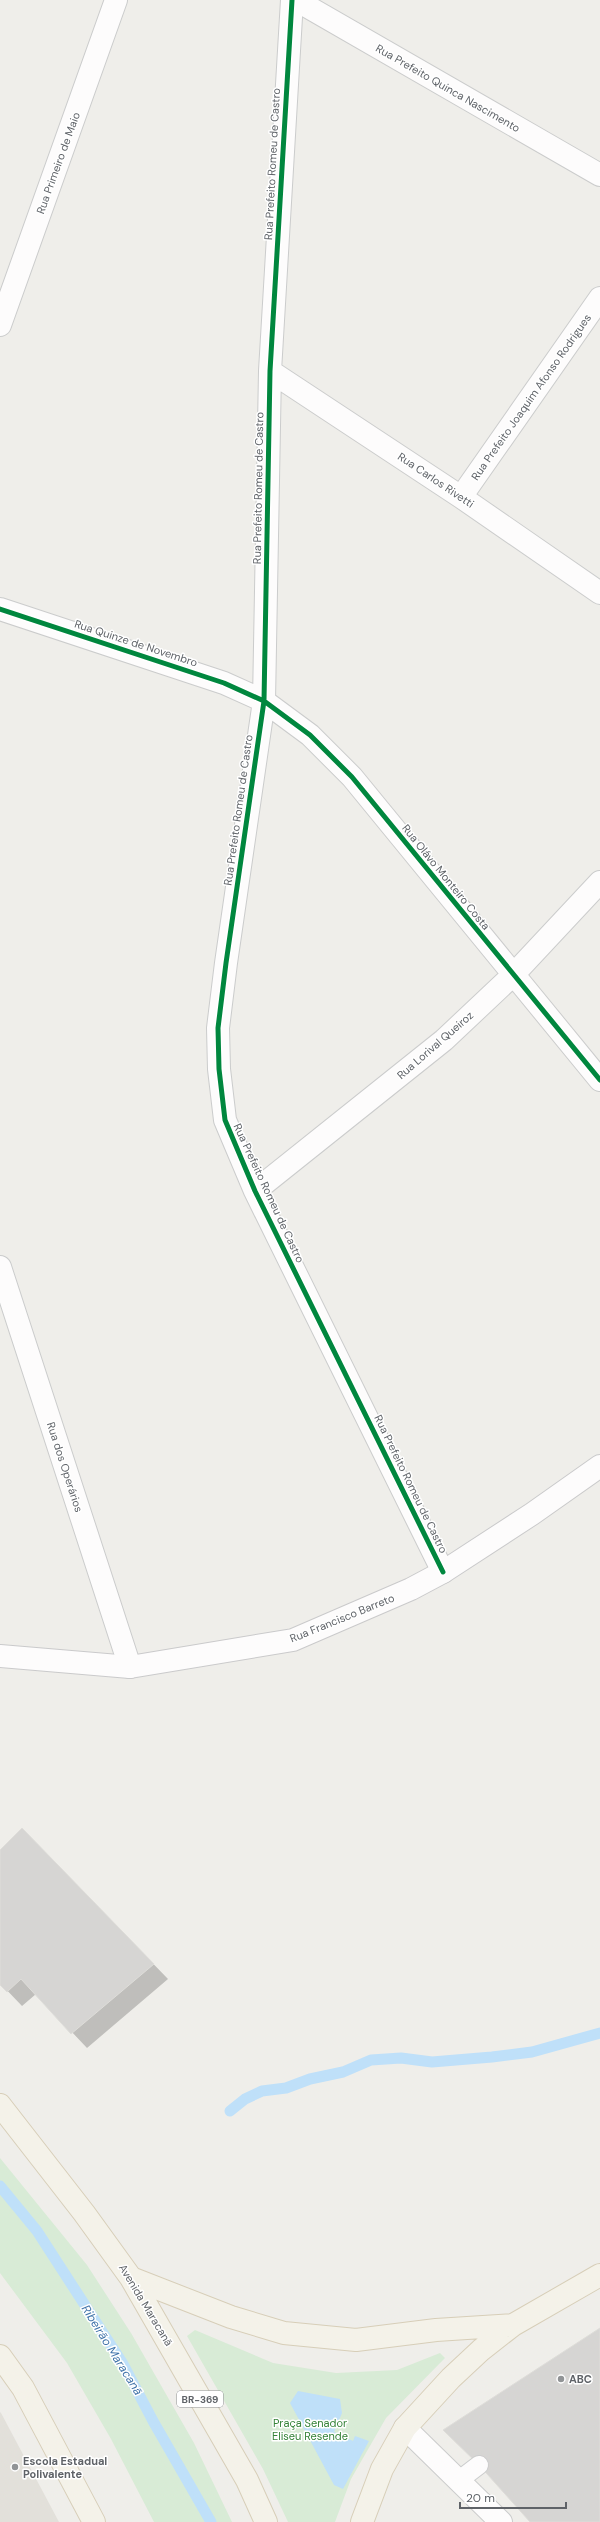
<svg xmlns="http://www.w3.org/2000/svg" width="600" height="2522" font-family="'DM Sans',sans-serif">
<rect width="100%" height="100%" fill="#efeeea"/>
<!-- education -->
<path fill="#e2e0da" d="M0 2412 1 2413 59 2522H0Z"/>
<!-- green -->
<path fill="#d8ebd6" d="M0 2158 87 2265 131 2333 194 2443 232 2522H154L111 2439 67 2363 0 2273Z
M195 2330 273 2363 336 2373 397 2370 440 2353 445 2358 386 2418 351 2479 335 2522H288L263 2469 187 2336Z"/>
<!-- water -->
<path fill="#bfe0f9" d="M298 2391 340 2399 342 2413 334 2432 353 2441 355 2436 369 2441 343 2489 334 2485 290 2403Z"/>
<!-- shadow -->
<path fill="#0003" d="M37 1844 168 1979 87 2048 36 1994 22 2006 0 1983V1851Z"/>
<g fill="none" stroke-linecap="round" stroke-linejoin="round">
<!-- stream -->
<path stroke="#bfe0f9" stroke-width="11" d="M230 2111 245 2099 262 2091 286 2088 310 2079 343 2072 371 2060 401 2058 432 2062 492 2057 532 2052 600 2033
M0 2186 37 2231 123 2364 153 2421 211 2522"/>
</g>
<!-- building -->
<path fill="#d6d5d3" stroke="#deddd9" d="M22 1828 154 1964 71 2034 21 1979 7 1992 0 1985V1850Z
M600 2328V2522H530L479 2465 443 2430Z"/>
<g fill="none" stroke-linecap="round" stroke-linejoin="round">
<!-- lane casing -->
<g stroke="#cbcccc" stroke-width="20">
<path id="lane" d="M458 2481 479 2465"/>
</g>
<!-- street casing -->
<g stroke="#cbcccc" stroke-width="24">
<path id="street" d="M292 0 270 371 264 701 226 963 218 1028 219 1069 225 1120 255 1191 443 1572
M296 0 600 175
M0 325 116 0
M270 371 461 497 600 593
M461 497 600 298
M0 609 224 683 264 701 310 735 352 777 600 1080
M255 1191 444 1040 513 975 600 882
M0 1267 130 1667
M405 2428 501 2522"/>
</g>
<!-- secondary casing -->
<g stroke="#cacacb" stroke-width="24">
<path id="secondary" d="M0 1656 130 1667 293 1640 411 1589 443 1572 532 1514 600 1466"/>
</g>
<!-- primary casing -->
<g stroke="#d7ceb8" stroke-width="24">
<path id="primary" d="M0 2105 84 2213 131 2278 247 2480 266 2522
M131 2278 231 2317 284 2333 356 2340 436 2330 513 2325
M0 2356 23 2388 94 2522
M362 2522 382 2469 405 2428 451 2378 481 2350 513 2325 600 2275"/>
</g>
<!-- lane -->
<use href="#lane" stroke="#fdfcfc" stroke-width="18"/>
<!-- street -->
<use href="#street" stroke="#fdfcfc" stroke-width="22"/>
<!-- secondary -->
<use href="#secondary" stroke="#fdfcfc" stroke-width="22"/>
<!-- primary -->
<use href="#primary" stroke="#f4f2e9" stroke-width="22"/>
<!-- cycleway casing -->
<g stroke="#fff" stroke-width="8">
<path id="cycleway" d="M292 0 270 371 264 701 226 963 218 1028 219 1069 225 1120 255 1191 443 1572
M0 609 224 683 264 701 310 735 352 777 600 1080"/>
</g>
<!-- cycleway -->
<use href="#cycleway" stroke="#00873e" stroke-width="5"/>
</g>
<!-- markers -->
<g fill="#919496" stroke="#fff" stroke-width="1.5">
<circle cx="561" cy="2379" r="4"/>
<circle cx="15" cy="2467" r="4"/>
</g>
<g text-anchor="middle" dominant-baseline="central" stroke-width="3" stroke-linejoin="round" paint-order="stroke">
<!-- shield labels -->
<rect fill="#fff" stroke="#8f9295" stroke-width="1" x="177" y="2391" width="46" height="16" rx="3"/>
<g font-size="10" font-weight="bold" fill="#5f6368">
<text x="200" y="2399">BR-369</text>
</g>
<!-- street labels -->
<g font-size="11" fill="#5f6368" stroke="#fff">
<text transform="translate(448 88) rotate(30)">Rua Prefeito Quinca Nascimento</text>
<text transform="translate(58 163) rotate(-70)">Rua Primeiro de Maio</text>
<text transform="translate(272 164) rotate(-87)">Rua Prefeito Romeu de Castro</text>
<text transform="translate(531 397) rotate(-55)">Rua Prefeito Joaquim Afonso Rodrigues</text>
<text transform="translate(436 480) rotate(34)">Rua Carlos Rivetti</text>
<text transform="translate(258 488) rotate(-89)">Rua Prefeito Romeu de Castro</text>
<text transform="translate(136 643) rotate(18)">Rua Quinze de Novembro</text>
<text transform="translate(238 810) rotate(-82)">Rua Prefeito Romeu de Castro</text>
<text transform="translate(446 877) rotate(51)">Rua Olávo Monteiro Costa</text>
<text transform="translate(435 1045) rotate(-41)">Rua Lorival Queiroz</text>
<text transform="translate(269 1193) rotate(65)">Rua Prefeito Romeu de Castro</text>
<text transform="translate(65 1467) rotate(72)">Rua dos Operários</text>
<text transform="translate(411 1484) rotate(64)">Rua Prefeito Romeu de Castro</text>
<text transform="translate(342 1618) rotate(-22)">Rua Francisco Barreto</text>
<text transform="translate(146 2305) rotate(59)">Avenida Maracanã</text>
</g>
<!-- poi labels -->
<g font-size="11" font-weight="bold" fill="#5f6368" stroke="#fff" text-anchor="start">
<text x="569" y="2379">ABC</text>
<text x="23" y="2461">Escola Estadual<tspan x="23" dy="13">Polivalente</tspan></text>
</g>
<!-- park labels -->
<g font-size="11" fill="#348238" stroke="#fff">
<text x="310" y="2423">Praça Senador<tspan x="310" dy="13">Eliseu Resende</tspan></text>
</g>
<!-- water labels -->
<g font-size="12" font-style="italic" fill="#4174aa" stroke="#fff">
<text transform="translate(112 2350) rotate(58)">Ribeirão Maracanã</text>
</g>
</g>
<!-- scale -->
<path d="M460 2502v6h106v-6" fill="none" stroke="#5f6368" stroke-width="2"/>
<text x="466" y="2502" font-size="12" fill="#5f6368" stroke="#ffffff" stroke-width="3" paint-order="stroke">20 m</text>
</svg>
